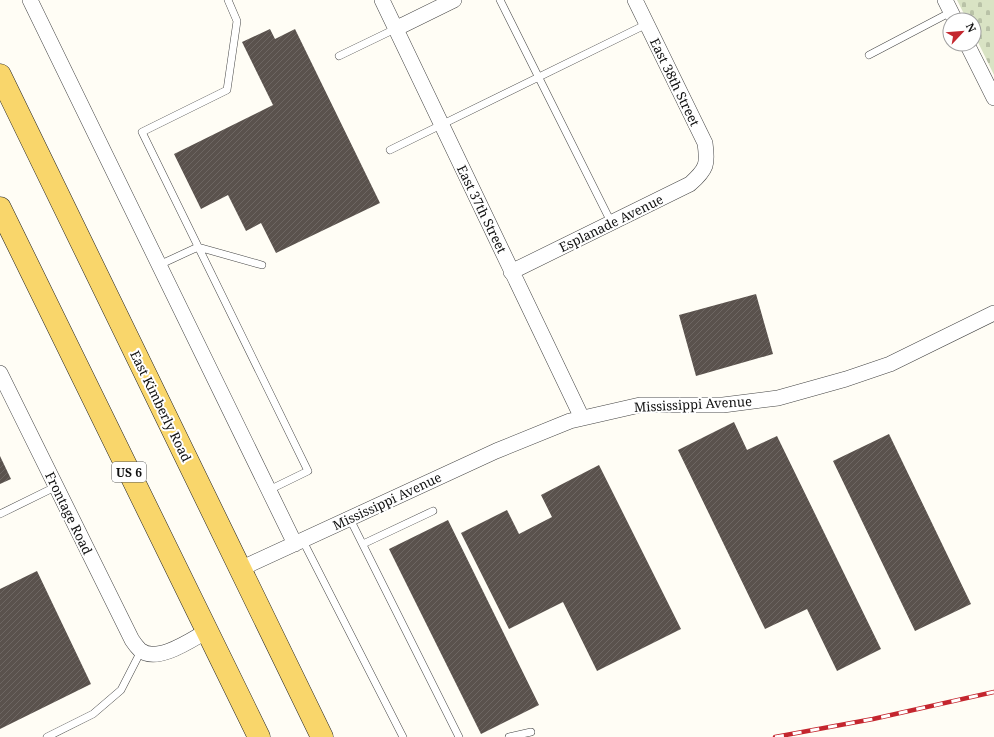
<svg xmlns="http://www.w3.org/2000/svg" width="994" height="737" font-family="'Noto Serif',serif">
<defs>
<pattern id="cemetery-stones" width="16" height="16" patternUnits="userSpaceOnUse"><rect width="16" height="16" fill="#d9e3c4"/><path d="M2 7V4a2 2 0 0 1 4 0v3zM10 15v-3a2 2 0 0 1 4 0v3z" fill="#b9c2a7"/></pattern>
<pattern id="building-hatch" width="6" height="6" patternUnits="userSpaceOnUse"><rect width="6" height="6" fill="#5a524d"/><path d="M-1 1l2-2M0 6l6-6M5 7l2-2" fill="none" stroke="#6d6662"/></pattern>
</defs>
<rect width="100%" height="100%" fill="#fffdf5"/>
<!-- cemetery -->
<path fill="url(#cemetery-stones)" d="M957 0H994V75L974 34V20H967Z"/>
<!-- building -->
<path fill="url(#building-hatch)" d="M270 29 275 39 295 29 380 203 276 253 261 223 246 231 228 195 201 209 174 154 273 105 242 42Z
M756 294 773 354 696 376 679 315Z
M734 422 747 450 777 436 881 649 837 671 807 609 765 629 678 450Z
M889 434 971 604 915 631 833 461Z
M0 456 11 479 0 484Z
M599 465 681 629 597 671 563 602 509 629 461 533 507 510 519 534 552 517 541 495Z
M448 520 539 705 481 734 389 549Z
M37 571 91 684 0 729V589Z"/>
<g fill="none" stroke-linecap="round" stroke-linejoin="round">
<!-- lane casing -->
<g stroke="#444" stroke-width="8">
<path id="lane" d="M228 0 237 21 227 90 142 132 308 471 269 490
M500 0 611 222
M869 55 951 12
M339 56 395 29
M390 150 647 24
M159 265 198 247 262 265
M0 514 57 486
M350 519 459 737
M303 541 403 737
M363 544 433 511
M47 737 93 714 121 690 141 651
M509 737 531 732"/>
</g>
<!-- street casing -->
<g stroke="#444" stroke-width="16">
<path id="street" d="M30 0 295 544
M382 0 582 418
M945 0 955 20
M395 29 454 0
M967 44 994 98
M511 272 690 184C707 169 708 164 705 143L635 0
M0 373 132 640C134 643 137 647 140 650 157 664 191 640 207 631
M240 569 496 451 570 421 640 405H723L778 398 846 379 890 364 994 313"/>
</g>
<!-- primary casing -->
<g stroke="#222" stroke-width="23">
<path id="primary" d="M0 75 322 737
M0 208 259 737"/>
</g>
<!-- lane -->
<use href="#lane" stroke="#fff" stroke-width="7"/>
<!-- street -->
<use href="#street" stroke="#fff" stroke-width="15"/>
<!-- primary -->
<use href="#primary" stroke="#f9d66b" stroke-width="22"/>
<!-- rail casing -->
<g stroke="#c4262e" stroke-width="4.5">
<path id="rail" d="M775 737 873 719 994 692"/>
</g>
<!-- rail -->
<use href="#rail" stroke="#fff" stroke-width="3" stroke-dasharray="9" stroke-linecap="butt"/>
</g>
<g text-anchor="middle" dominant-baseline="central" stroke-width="4" stroke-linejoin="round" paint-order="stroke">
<!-- shield labels -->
<rect fill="#fff" stroke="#585858" stroke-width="1" x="112" y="462" width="34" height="20" rx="3"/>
<g font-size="12" font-weight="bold" fill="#111">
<text x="129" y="472">US 6</text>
</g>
<!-- street labels -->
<g font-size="13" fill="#111" stroke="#fff">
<text transform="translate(675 82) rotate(64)">East 38th Street</text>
<text transform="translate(482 209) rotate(64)">East 37th Street</text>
<text transform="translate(611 223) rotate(-26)">Esplanade Avenue</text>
<text transform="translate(693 404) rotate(-3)">Mississippi Avenue</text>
<text transform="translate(161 406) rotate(64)">East Kimberly Road</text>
<text transform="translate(387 501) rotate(-25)">Mississippi Avenue</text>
<text transform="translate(69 513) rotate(64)">Frontage Road</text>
</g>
</g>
<!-- north arrow -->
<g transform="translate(962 32) rotate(64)"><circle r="19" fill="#ffffff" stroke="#a0a0a0"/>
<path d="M0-3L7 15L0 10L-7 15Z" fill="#c4262e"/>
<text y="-6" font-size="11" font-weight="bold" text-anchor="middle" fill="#111111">N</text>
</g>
</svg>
